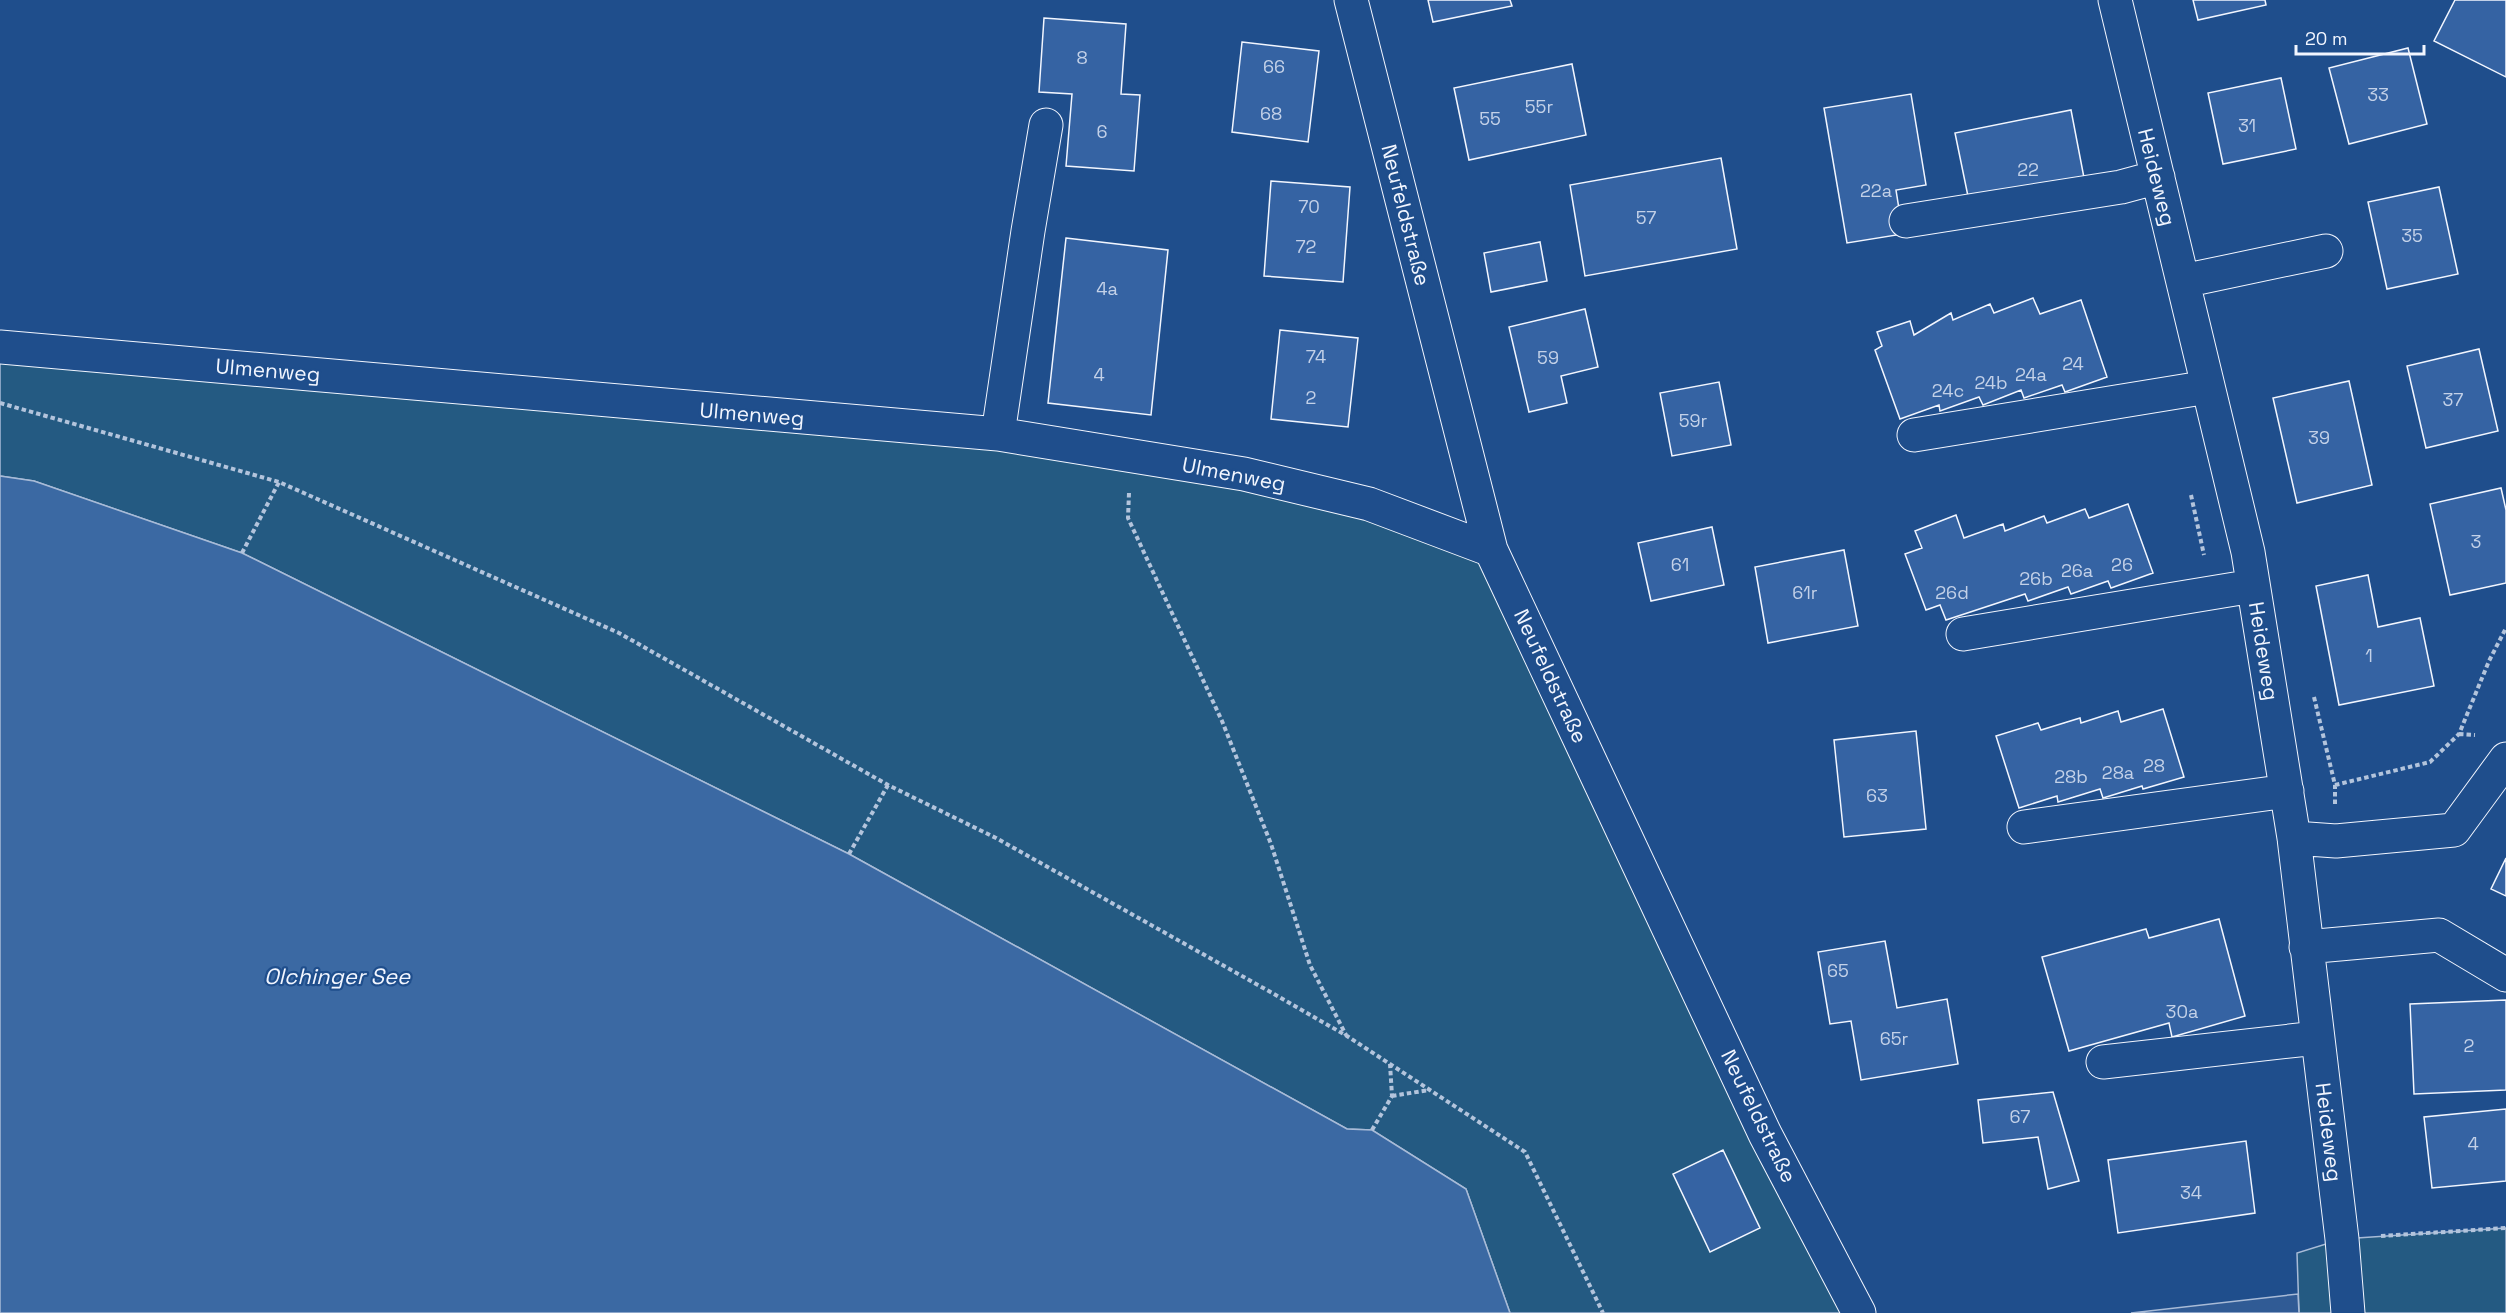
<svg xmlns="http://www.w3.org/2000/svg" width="2506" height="1313" font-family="'Space Grotesk',sans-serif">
<rect width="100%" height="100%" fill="#1f4e8c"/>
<!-- green -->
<path fill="#245a82" stroke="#a8bbd7" stroke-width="1.5" d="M0 347 1130 456 1491 550 1859 1313H1510L1466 1189 1372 1130 1347 1129 849 854 242 553 34 481 0 476Z
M2506 1228V1313H2299L2297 1253 2342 1239Z"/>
<!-- parking -->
<path fill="#305b95" stroke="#a8bbd7" stroke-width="1.5" d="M2298 1294 2299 1313H2131Z"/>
<!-- water -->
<path fill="#3b69a3" stroke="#a8bbd7" stroke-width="1.5" d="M0 476 34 481 242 553 849 854 1347 1129 1372 1130 1466 1189 1510 1313H0Z"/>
<!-- building -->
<path fill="#3563a3" stroke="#f2f6ff" stroke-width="1.5" d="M1428 0H1510L1512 6 1433 22Z
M2193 0H2265L2266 5 2198 20Z
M2455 0H2506V77L2434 41Z
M1044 18 1126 24 1121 94 1140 95 1134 171 1066 166 1072 94 1039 92Z
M1242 42 1319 51 1308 142 1232 132Z
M2408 48 2427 124 2349 144 2329 68Z
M1572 64 1586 135 1469 160 1454 88Z
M2281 78 2296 149 2223 164 2208 93Z
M1911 94 1926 185 1896 190 1903 234 1847 243 1824 108Z
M2071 110 2085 183 1970 206 1955 133Z
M1721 158 1737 249 1585 276 1570 185Z
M1271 181 1350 187 1343 282 1264 276Z
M2439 187 2458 274 2387 289 2368 202Z
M1066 238 1168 250 1151 415 1048 403Z
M1540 242 1547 281 1491 292 1484 253Z
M2033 298 2040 314 2081 300 2107 377 2065 392 2062 385 2024 398 2021 390 1983 405 1979 397 1940 411 1939 405 1900 419 1875 350 1882 346 1877 332 1910 321 1914 335 1951 313 1953 320 1990 304 1994 313Z
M1585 309 1598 367 1561 376 1567 403 1529 412 1509 327Z
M1280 330 1358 338 1348 427 1271 419Z
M2479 349 2498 431 2426 448 2407 366Z
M2349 381 2372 485 2297 503 2273 398Z
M1719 382 1731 445 1672 456 1660 393Z
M2501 488 2506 510V583L2450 595 2430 504Z
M2128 504 2153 573 2111 588 2108 581 2071 594 2068 587 2028 601 2025 594 1946 620 1940 605 1926 610 1905 554 1922 548 1915 531 1956 515 1964 538 2003 524 2005 531 2044 516 2047 523 2085 509 2089 518Z
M1712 527 1724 585 1651 601 1638 543Z
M1844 550 1858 626 1768 643 1755 567Z
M2368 575 2378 627 2420 618 2434 686 2339 705 2316 586Z
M2163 709 2184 777 2143 789 2142 786 2103 798 2100 789 2058 802 2057 796 2019 808 1996 736 2038 723 2041 730 2080 718 2081 723 2118 711 2121 722Z
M1916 731 1926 829 1844 837 1834 740Z
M2506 858V896L2491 889Z
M2219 919 2245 1016 2172 1037 2169 1023 2069 1051 2042 957 2146 929 2149 938Z
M1885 941 1897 1008 1947 999 1958 1064 1861 1080 1851 1021 1830 1024 1818 952Z
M2506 1000V1090L2414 1094 2410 1004Z
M2053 1092 2079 1181 2048 1189 2038 1137 1983 1143 1978 1100Z
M2506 1109V1181L2432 1188 2424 1117Z
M2246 1141 2255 1213 2118 1233 2108 1160Z
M1723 1150 1760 1228 1710 1252 1673 1174Z"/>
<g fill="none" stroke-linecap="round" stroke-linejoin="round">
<!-- minor casing -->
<g stroke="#f2f6ff" stroke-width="35">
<path id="minor" d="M1351 0 1491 550 1765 1134 1859 1313
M2115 0 2248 552 2294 838 2342 1239 2348 1313
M1906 221 2121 187 2158 177
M2183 281 2326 251
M0 347 998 434 1244 474 1369 504 1491 550
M998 434 1028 231 1046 125
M1914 435 2208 387
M1963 634 2253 586
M2024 827 2287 791
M2294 838 2336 841 2454 830 2506 759
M2306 947 2439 935 2506 975
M2103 1062 2317 1038"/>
</g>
<!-- path -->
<path stroke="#b3c4dc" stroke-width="4" stroke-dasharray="4.5 3" stroke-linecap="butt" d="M0 403 279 482 619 633 888 785 996 838 1274 994 1347 1036 1525 1152 1603 1313
M1129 493 1128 518 1222 721 1271 844 1310 965 1346 1035
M2191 495 2204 555
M242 553 279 482
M2314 697 2335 785V804
M2459 734 2475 735
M2335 785 2430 762 2459 734 2489 661 2506 628
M849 854 888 785
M1392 1096 1429 1090
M1372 1130 1392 1096 1390 1064
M2381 1236 2506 1228"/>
<!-- minor -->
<use href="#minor" stroke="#1f4e8c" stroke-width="33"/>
</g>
<g text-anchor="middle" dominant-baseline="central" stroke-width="4.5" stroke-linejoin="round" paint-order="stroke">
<!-- number labels -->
<g font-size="18" fill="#c3d1e8">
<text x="1082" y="57">8</text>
<text x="1274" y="66">66</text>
<text x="2378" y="94">33</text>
<text x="1539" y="106">55r</text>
<text x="1271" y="113">68</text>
<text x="1490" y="118">55</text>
<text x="2247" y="125">31</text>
<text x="1102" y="131">6</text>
<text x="2028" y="169">22</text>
<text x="1876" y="190">22a</text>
<text x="1309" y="206">70</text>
<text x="1646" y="217">57</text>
<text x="2412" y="235">35</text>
<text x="1306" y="246">72</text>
<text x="1107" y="288">4a</text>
<text x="1316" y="356">74</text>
<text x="1548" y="357">59</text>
<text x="2073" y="363">24</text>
<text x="1099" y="374">4</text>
<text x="2031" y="374">24a</text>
<text x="1991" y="382">24b</text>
<text x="1948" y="390">24c</text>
<text x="1311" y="397">2</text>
<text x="2453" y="399">37</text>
<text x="1693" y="420">59r</text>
<text x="2319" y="437">39</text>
<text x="2476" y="541">3</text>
<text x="1680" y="564">61</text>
<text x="2122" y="564">26</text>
<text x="2077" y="570">26a</text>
<text x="2036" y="578">26b</text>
<text x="1805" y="592">61r</text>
<text x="1952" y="592">26d</text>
<text x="2369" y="655">1</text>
<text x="2154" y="765">28</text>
<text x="2118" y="772">28a</text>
<text x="2071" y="776">28b</text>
<text x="1877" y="795">63</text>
<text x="1838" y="970">65</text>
<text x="2182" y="1011">30a</text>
<text x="1894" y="1038">65r</text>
<text x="2469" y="1045">2</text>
<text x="2020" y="1116">67</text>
<text x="2473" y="1143">4</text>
<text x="2191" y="1192">34</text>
</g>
<!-- street labels -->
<g font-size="21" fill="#f2f6ff" stroke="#1f4e8c">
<text transform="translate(2157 177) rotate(76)">Heideweg</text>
<text transform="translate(1406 215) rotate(76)">Neufeldstraße</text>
<text transform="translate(268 370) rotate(5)">Ulmenweg</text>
<text transform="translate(752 414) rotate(5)">Ulmenweg</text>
<text transform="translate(1234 474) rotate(11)">Ulmenweg</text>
<text transform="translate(2264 651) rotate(81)">Heideweg</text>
<text transform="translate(1551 676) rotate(65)">Neufeldstraße</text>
<text transform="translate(1759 1116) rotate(64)">Neufeldstraße</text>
<text transform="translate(2329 1132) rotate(83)">Heideweg</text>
</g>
<!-- water labels -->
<g font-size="22" font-style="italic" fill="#f2f6ff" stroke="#1f4e8c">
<text x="337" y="976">Olchinger See</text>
</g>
</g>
<!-- scale -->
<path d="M2296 45v9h128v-9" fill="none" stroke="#f2f6ff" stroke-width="3"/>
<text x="2305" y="45" font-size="18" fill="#f2f6ff" stroke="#1f4e8c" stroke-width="4.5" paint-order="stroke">20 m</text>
</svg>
